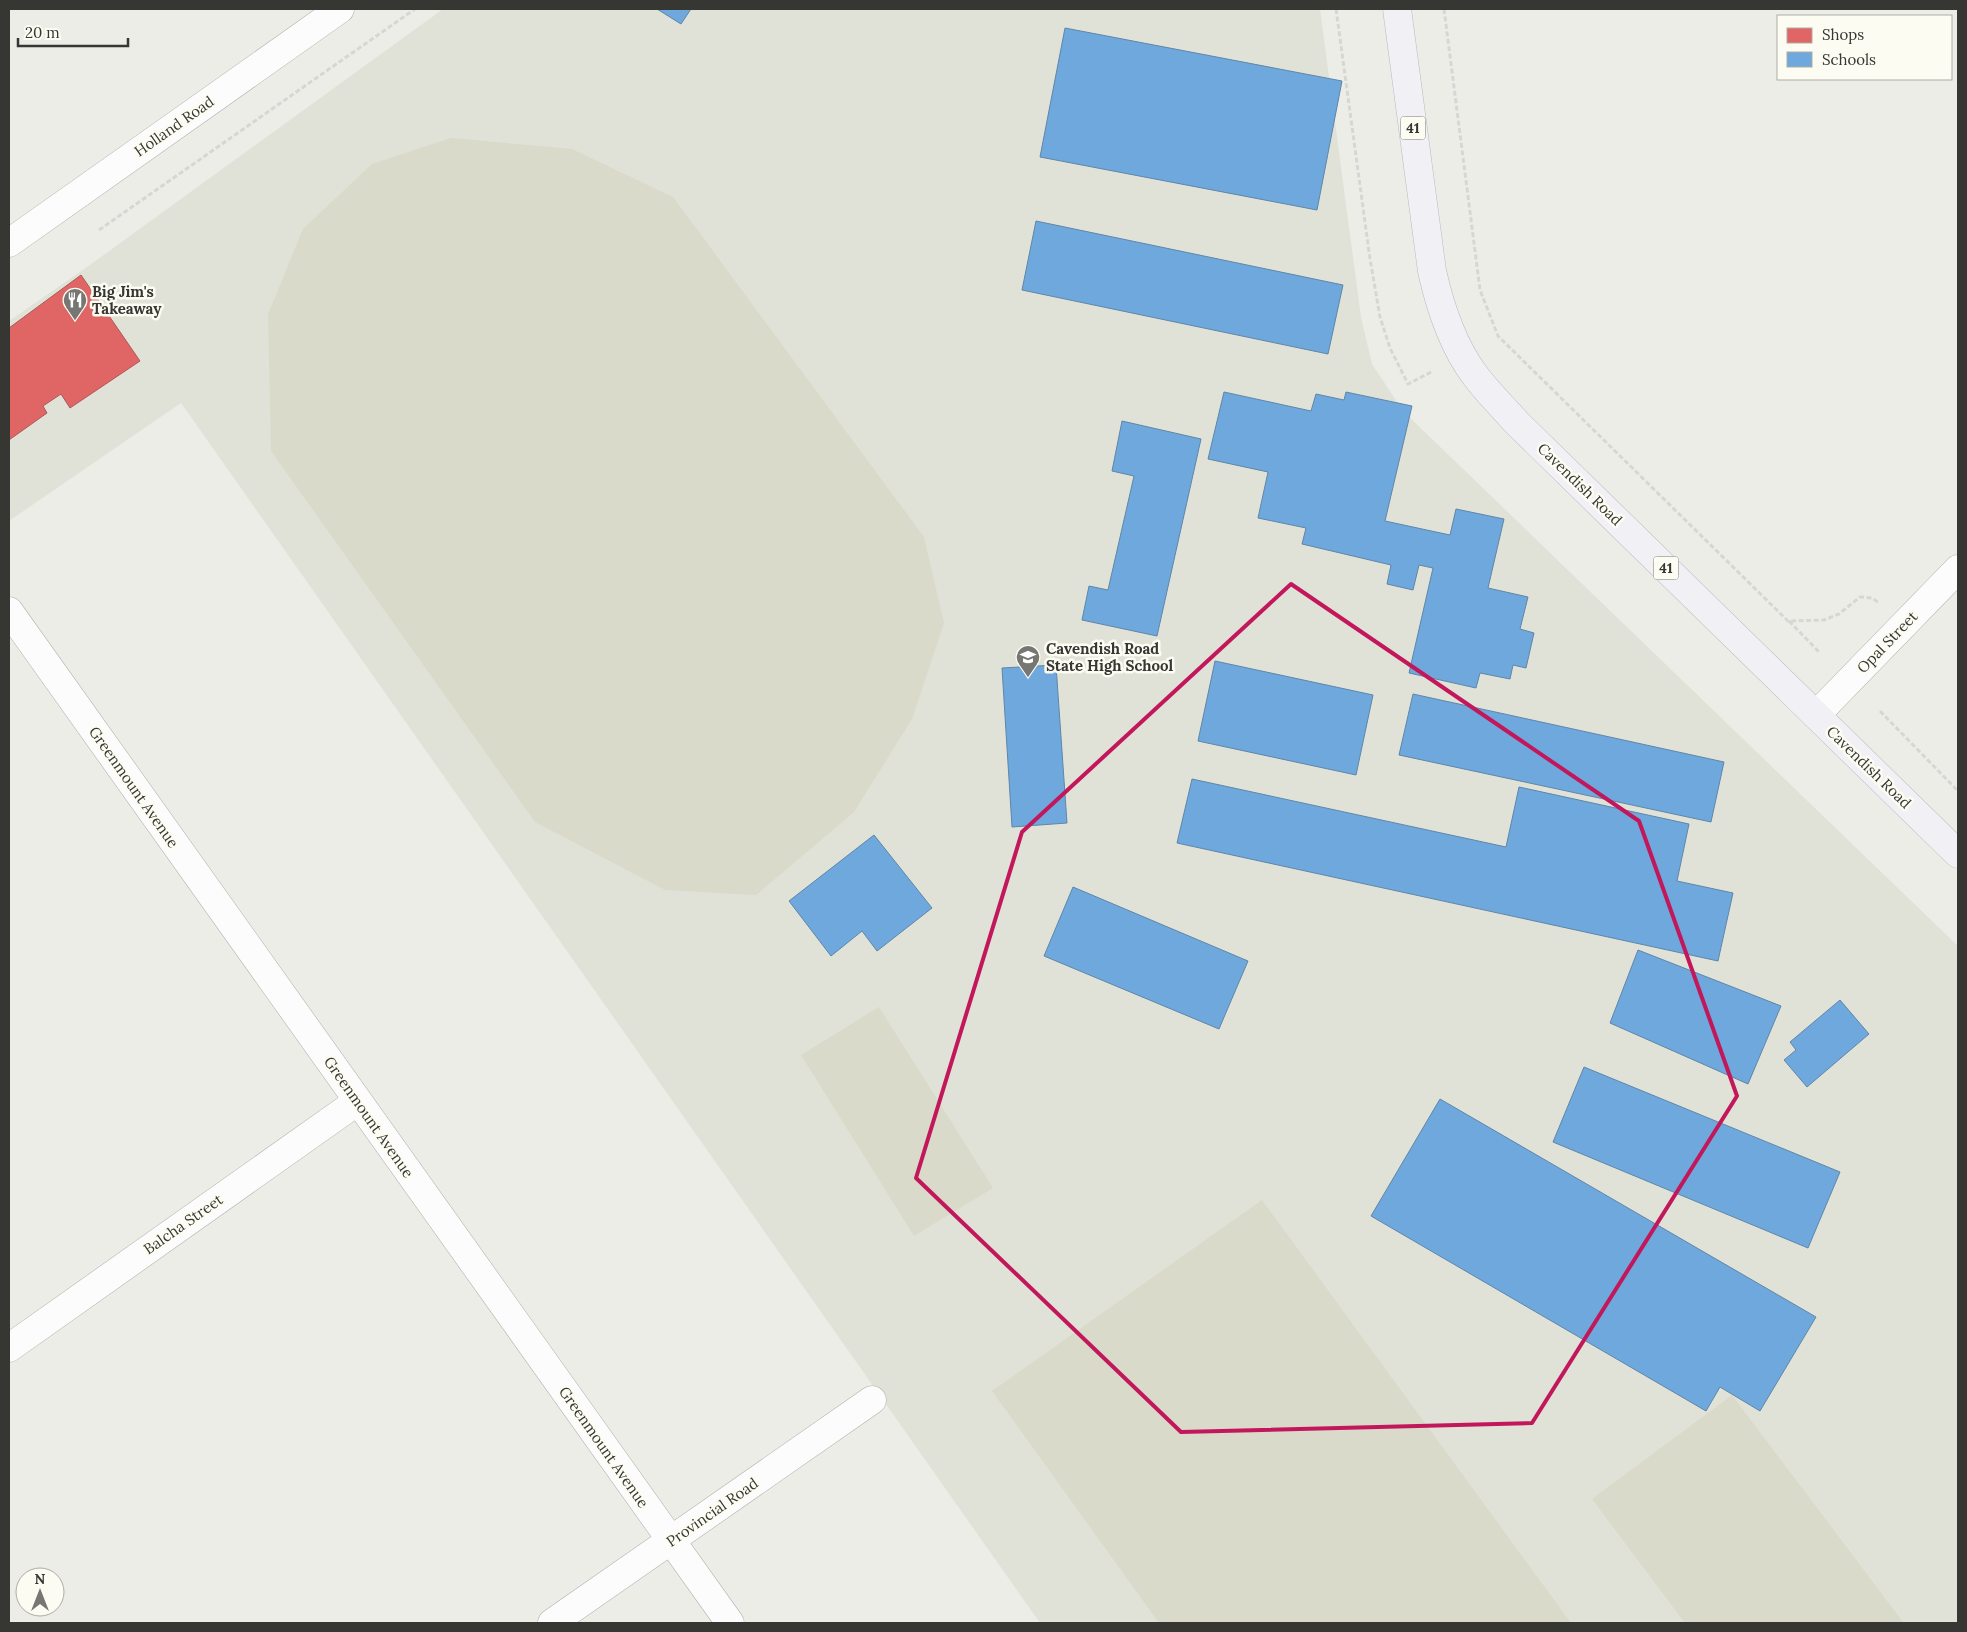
<svg xmlns="http://www.w3.org/2000/svg" width="1967" height="1632" font-family="Lora,serif">
<rect width="100%" height="100%" fill="#edede8"/>
<!-- built -->
<path fill="#e1e2d7" d="M443 9H1320L1361 317 1372 364 1403 411 1958 946V1623H1040L181 403 9 521V321L87 267Z"/>
<!-- green -->
<path fill="#d9daca" d="M451 138 572 149 673 197 924 537 944 623 912 719 854 812 756 895 665 890 535 822 271 451 268 314 303 229 372 164Z
M879 1007 993 1188 914 1236 801 1055Z
M1262 1200 1571 1623H1159L992 1391Z
M1732 1395 1903 1622 1685 1623 1592 1499Z"/>
<!-- shops -->
<path fill="#e06666" stroke="#ad5857" d="M81 275 140 361 70 408 61 394 43 406 47 413 9 440V328Z"/>
<!-- schools -->
<path fill="#6fa8dc" stroke="#5e86a9" d="M657 9H691L681 24Z
M1065 28 1342 81 1317 210 1040 157Z
M1036 221 1343 285 1328 354 1022 290Z
M1224 392 1311 411 1316 394 1344 400 1346 392 1412 406 1385 521 1450 535 1456 509 1504 519 1488 588 1528 597 1520 629 1534 633 1526 668 1513 665 1510 679 1480 673 1476 688 1409 673 1433 568 1419 565 1413 590 1387 584 1391 565 1302 544 1306 528 1258 518 1268 472 1208 459Z
M1122 421 1201 439 1157 636 1082 620 1089 586 1108 590 1134 476 1112 471Z
M1215 661 1373 695 1356 775 1198 741Z
M1056 665 1067 823 1012 827 1002 668Z
M1413 694 1724 762 1711 822 1399 755Z
M1192 779 1506 847 1519 787 1689 824 1677 881 1733 893 1718 961 1177 843Z
M874 835 932 908 877 951 862 931 831 956 789 901Z
M1073 887 1248 961 1219 1029 1044 956Z
M1638 950 1781 1006 1748 1084 1610 1023Z
M1840 1000 1869 1034 1807 1087 1784 1060 1796 1050 1790 1042Z
M1584 1067 1840 1172 1808 1248 1553 1142Z
M1440 1099 1816 1317 1760 1411 1720 1387 1706 1411 1371 1216Z"/>
<g fill="none" stroke-linecap="round" stroke-linejoin="round">
<!-- street casing -->
<g stroke="#aeaeaa" stroke-width="29">
<path id="street" d="M9 611 730 1623
M1816 715 1958 569
M9 1348 358 1101
M552 1623 872 1400"/>
</g>
<!-- secondary casing -->
<g stroke="#aeaeaa" stroke-width="29">
<path id="secondary" d="M9 243 340 9"/>
</g>
<!-- primary casing -->
<g stroke="#bbbac2" stroke-width="29">
<path id="primary" d="M1397 9 1432 271C1440 307 1452 344 1474 374 1487 392 1503 407 1517 423L1958 854"/>
</g>
<!-- path -->
<path stroke="#d6d6d5" stroke-width="3" stroke-dasharray="5 2.5" stroke-linecap="butt" d="M1336 9 1370 259 1380 317 1390 348 1408 384 1433 371
M1444 9 1480 290 1498 336 1788 621 1824 620 1839 614 1860 597 1872 598 1879 603
M99 230 415 9
M1789 621 1820 653
M1880 711 1958 791"/>
<!-- street -->
<use href="#street" stroke="#fcfcfc" stroke-width="28"/>
<!-- secondary -->
<use href="#secondary" stroke="#fcfcfc" stroke-width="28"/>
<!-- primary -->
<use href="#primary" stroke="#f0f0f5" stroke-width="28"/>
</g>
<!-- marked area -->
<path fill="none" stroke="#c2185b" stroke-width="4" stroke-linejoin="round" d="M1291 584 1639 821 1737 1096 1532 1423 1181 1432 916 1178 1022 832Z"/>
<!-- icons -->
<defs>
<g id="restaurant-pin" transform="scale(1.25)"><path d="M0 17L-7.5 6A9.5 9.5 0 1 1 7.5 6Z" fill="#767672" stroke="#fcfcf3"/><path d="M-5-6h1v4h1v-4h1v4h1v-4h1v5L-1.5 .5V6h-2V.5L-5-1ZM5-6V6H3V1.5H1.5Q1.5-4 5-6Z" fill="#fff"/></g>
<g id="school-pin" transform="scale(1.25)"><path d="M0 17L-7.5 6A9.5 9.5 0 1 1 7.5 6Z" fill="#767672" stroke="#fcfcf3"/><path d="M0-5L7-2L0 1L-7-2ZM-4 1L0 2.5L4 1V4Q0 6-4 4Z" fill="#fff"/></g>
</defs>
<g fill-rule="evenodd">
<use href="#restaurant-pin" x="75" y="300"/>
<use href="#school-pin" x="1028" y="657"/>
</g>
<g text-anchor="middle" dominant-baseline="central" stroke-width="5" stroke-linejoin="round" paint-order="stroke">
<!-- shield labels -->
<g fill="#fcfcf3" stroke="#71716d" stroke-width="1">
<rect x="1400.5" y="116.5" width="25" height="23" rx="4"/>
<rect x="1653.5" y="556.5" width="25" height="23" rx="4"/>
</g>
<g font-size="14" font-weight="bold" fill="#363633">
<text x="1413" y="128">41</text>
<text x="1666" y="568">41</text>
</g>
<!-- street labels -->
<g font-size="15" fill="#363633" stroke="#fcfcf3">
<text transform="translate(174 126) rotate(-35)">Holland Road</text>
<text transform="translate(1580 484) rotate(44)">Cavendish Road</text>
<text transform="translate(1887 642) rotate(-46)">Opal Street</text>
<text transform="translate(1869 767) rotate(44)">Cavendish Road</text>
<text transform="translate(134 787) rotate(55)">Greenmount Avenue</text>
<text transform="translate(369 1117) rotate(55)">Greenmount Avenue</text>
<text transform="translate(183 1224) rotate(-35)">Balcha Street</text>
<text transform="translate(604 1447) rotate(55)">Greenmount Avenue</text>
<text transform="translate(712 1512) rotate(-35)">Provincial Road</text>
</g>
<!-- poi labels -->
<g font-size="15" font-weight="bold" fill="#363633" stroke="#fcfcf3" text-anchor="start">
<text x="92" y="291">Big Jim's<tspan x="92" dy="17">Takeaway</tspan></text>
<text x="1046" y="648">Cavendish Road<tspan x="1046" dy="17">State High School</tspan></text>
</g>
</g>
<!-- border -->
<rect width="1967" height="1632" fill="none" stroke="#363633" stroke-width="20"/>
<!-- legend -->
<rect x="1777" y="15" width="175" height="65" fill="#fcfcf3" stroke="#adada6"/>
<rect x="1787" y="28" width="25" height="15" fill="#e06666" stroke="#adada6"/>
<text x="1822" y="40" font-size="15" fill="#363633">Shops</text>
<rect x="1787" y="52" width="25" height="15" fill="#6fa8dc" stroke="#adada6"/>
<text x="1822" y="65" font-size="15" fill="#363633">Schools</text>
<!-- north arrow -->
<g transform="translate(40 1592)"><circle r="24" fill="#fcfcf3" stroke="#adada6"/>
<path d="M0-4L9 19L0 12L-9 19Z" fill="#767672"/>
<text y="-8" font-size="14" font-weight="bold" text-anchor="middle" fill="#363633">N</text>
</g>
<!-- scale -->
<path d="M18 38v8h110v-8" fill="none" stroke="#363633" stroke-width="2.5"/>
<text x="25" y="38" font-size="15" fill="#363633" stroke="#fcfcf3" stroke-width="4" paint-order="stroke">20 m</text>
</svg>
